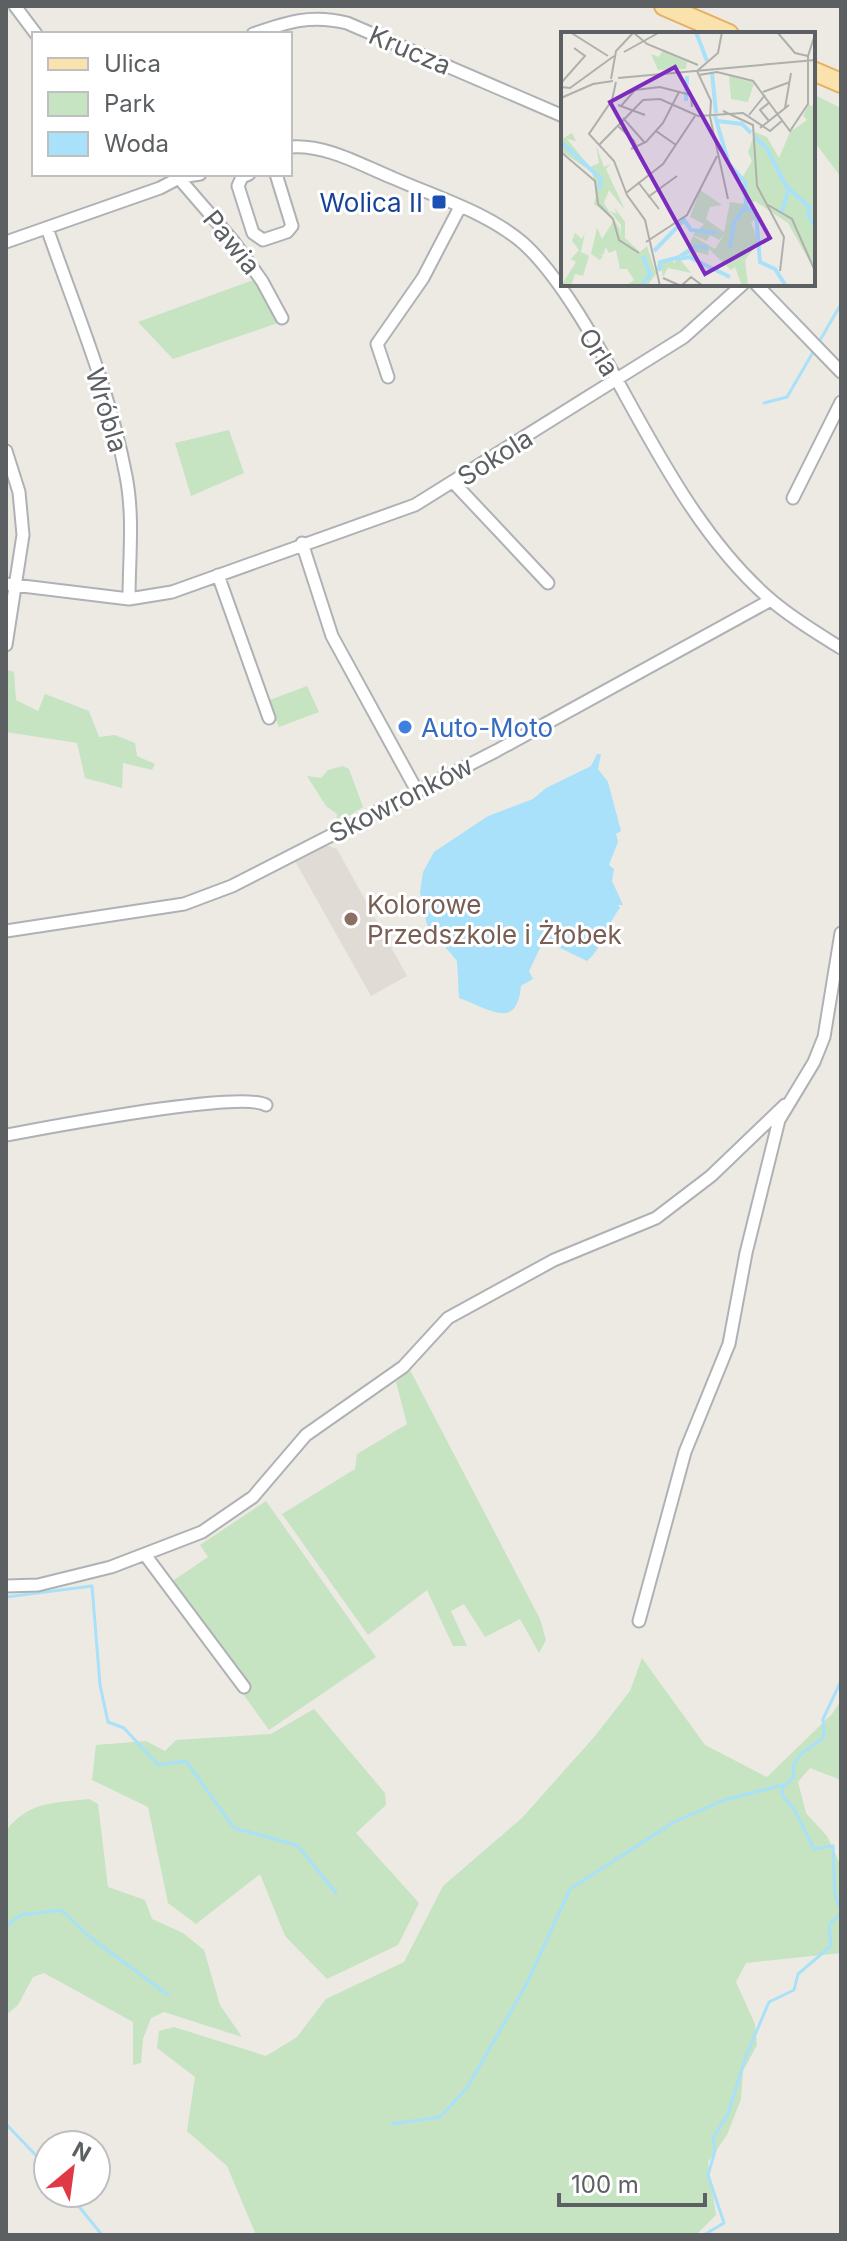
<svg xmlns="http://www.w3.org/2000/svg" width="847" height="2241" font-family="Inter,sans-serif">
<rect width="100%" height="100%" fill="#edeae4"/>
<!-- education -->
<path fill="#e0dbd5" d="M327 845 337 849 407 976 371 996 295 861Z"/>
<!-- green -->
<path fill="#c6e3c2" d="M813 94 841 108V177L813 140Z
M256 279 278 323 173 359 138 322Z
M229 430 244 473 191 496 175 443Z
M7 670 14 672 16 700 38 711 45 694 89 711 99 737 115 735 135 743 137 756 155 764 152 770 123 763 122 788 85 778 77 743 6 732Z
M307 686 319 712 279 727 267 701Z
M343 766 349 769 363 807 336 824 337 814 326 806 307 776 321 778 328 770Z
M410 1370 540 1619 546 1640 539 1653 520 1619 485 1637 464 1604 451 1611 467 1646H453L427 1590 368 1635 282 1514 355 1469 357 1454 407 1424 396 1382Z
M266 1501 376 1657 269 1730 165 1586 208 1557 200 1545Z
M642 1658 705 1745 767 1777 832 1714 841 1700V1780L810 1768 798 1782 806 1813 827 1836 841 1866V1953L746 1963 736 1982 755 2024 757 2045 743 2071 741 2099 727 2135 708 2162 716 2215 696 2235H256L227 2166 187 2131 195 2077 157 2048 159 2031 174 2027 266 2056 297 2037 326 1999 404 1962 443 1886 522 1818 595 1736 630 1691Z
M314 1709 385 1793 386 1805 356 1833 419 1903 398 1945 327 1979 285 1936 260 1874 196 1924 168 1903 148 1807 92 1780 96 1745 146 1741 165 1751 176 1740 271 1734Z
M89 1799 98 1804 108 1887 145 1900 152 1919 183 1933 204 1950 220 2005 242 2037 164 2012 151 2018 143 2039 141 2063 133 2065V2022L44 1973 33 1977 18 2005 6 2015V1831C28 1801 55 1803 89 1799Z"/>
<!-- water -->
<path fill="#a8e1f9" d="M597 754H601L598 769 608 782 621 831 616 834 618 842 609 865 614 869 612 881 623 905H618L620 908C607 924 602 949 587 961L550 943 542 944 529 971 533 979 521 986C517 1032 488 1008 459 998L457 961 427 925 420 892 423 872 434 852 488 816 533 799 546 788 591 766Z"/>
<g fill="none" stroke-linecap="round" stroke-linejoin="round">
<!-- stream -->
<path stroke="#a8e1f9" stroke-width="3" d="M764 403 787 397 841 304
M6 1597 92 1586 100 1685 108 1722 124 1728 158 1765 186 1761 234 1828 297 1845 336 1893
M841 1681 823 1719 824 1737 801 1754 793 1766 794 1777 783 1787 782 1795 794 1809 814 1849 833 1846 835 1895 841 1911
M6 1926 21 1915 61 1910 91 1938 168 1995
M6 2124 48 2168
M392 2124 440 2117 467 2088 526 1985 570 1889 674 1822 724 1800 783 1785
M68 2193 102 2235
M704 2235 724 2223 708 2175 715 2151 713 2138 728 2114 746 2056 769 2002 794 1990 798 1974 831 1946 829 1925 841 1913"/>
<!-- street casing -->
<g stroke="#afb2b5" stroke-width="15">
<path id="street" d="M15 6 36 34
M253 34C287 22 311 14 347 23L563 116
M290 147C326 144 361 165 393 178 436 197 487 212 523 243 561 277 600 349 624 393 664 466 708 546 771 600 793 619 817 633 841 648
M249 174 242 177 238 186 253 233 263 240 287 232 292 226 276 174
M177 176 234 242 262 281 282 318
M47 228C75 309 110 391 126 476 134 517 129 558 129 599
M6 242 160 188 181 177 200 174
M756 284 841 372
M388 377 377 344 423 278 460 207
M6 451 19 492 23 535 6 645
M454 483 548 583
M793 498 841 402
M302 543 332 636 417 791
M218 575 269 718
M6 584 129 599 172 592 415 505 684 337 743 284
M6 931 184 904 232 886 496 751 771 600
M6 1135C46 1128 240 1090 266 1105
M146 1556 244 1687
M6 1586 38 1585 111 1567 202 1532 253 1497 306 1435 403 1367 448 1318 554 1260 656 1218 711 1176 785 1105
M639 1621 685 1452 729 1344 746 1253 779 1120 814 1062 824 1037 841 933"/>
</g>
<!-- primary casing -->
<g stroke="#e8af62" stroke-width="22">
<path id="primary" d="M664 6 729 34
M813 71 841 83"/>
</g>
<!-- street -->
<use href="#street" stroke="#fff" stroke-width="11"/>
<!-- primary -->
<use href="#primary" stroke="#fae2ac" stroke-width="18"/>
</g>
<!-- markers -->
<rect fill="#1a4fb4" stroke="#fff" stroke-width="3" x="431" y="194" width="16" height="16" rx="4"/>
<circle fill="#3f7fe0" stroke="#fff" stroke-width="3" cx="405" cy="727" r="8"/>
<circle fill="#8d6e63" stroke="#fff" stroke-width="3" cx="351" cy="919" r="8"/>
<g text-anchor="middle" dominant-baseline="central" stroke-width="6" stroke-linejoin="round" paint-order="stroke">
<!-- street labels -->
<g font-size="26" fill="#5c6063" stroke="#fff">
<text transform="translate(410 50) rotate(23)">Krucza</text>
<text transform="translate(232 242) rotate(51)">Pawia</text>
<text transform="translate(599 352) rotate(58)">Orla</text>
<text transform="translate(107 410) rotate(73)">Wróbla</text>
<text transform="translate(495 457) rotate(-32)">Sokola</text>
<text transform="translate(401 799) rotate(-27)">Skowronków</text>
</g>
<!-- transit labels -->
<g font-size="26" fill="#164399" stroke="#fff" text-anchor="end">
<text x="423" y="202">Wolica II</text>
</g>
<!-- shop labels -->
<g font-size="26" fill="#366cbe" stroke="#fff" text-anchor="start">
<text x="421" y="727">Auto-Moto</text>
</g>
<!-- education labels -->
<g font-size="26" fill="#785e54" stroke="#fff" text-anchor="start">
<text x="367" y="904">Kolorowe<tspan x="367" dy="30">Przedszkole i Żłobek</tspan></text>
</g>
</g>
<!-- overview -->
<g transform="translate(561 32)">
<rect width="254" height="254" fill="#edeae4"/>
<path d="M101 19 126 30 125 37 97 38 90 22 98 25ZM168 44 193 51 187 70 170 67ZM247 73 254 74V239L227 191 194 169 186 173 197 184 190 191 198 210 184 228 187 254H181L174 235 170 238 148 217 147 223 136 220 133 227 128 222 117 225 130 241 107 236 102 245 99 231 107 226 114 231V225L127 217 132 204 154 217 163 203 158 208 149 203 146 209 132 203 143 192 129 185 139 158 161 173 149 175 145 187 163 200 169 170 184 172 181 146 191 129 187 120 194 100 206 105 218 126 229 100 246 88 242 84ZM11 101 15 109 6 107 29 135 38 131 35 113 43 135 50 132 45 137 64 178 48 158 43 171 59 197 60 205V193L49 179 56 182 53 175 64 190V206L79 220 86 214 95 242 86 254H64L73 248 66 237H59L55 218 48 221 45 215 42 223 37 221 42 224 39 228 30 222 36 196 41 207 53 188 33 172 36 161 31 140 0 119V108ZM24 200 20 220 28 224 22 244 14 242 10 254H0L15 230 10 227 18 218 11 209 14 201 21 207Z" fill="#c6e3c2"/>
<path fill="none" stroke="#a8e1f9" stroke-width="4" d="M135 0 146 29M151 41 155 81M125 69 126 44M154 84 168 132 184 150 185 175 195 181 199 230 214 237 225 254H233M157 89 181 92 190 101M194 105 206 117 225 154 249 176 247 183 254 194M0 110 40 147 38 158M221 180 228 156M169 216 173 191 184 175M93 219 123 188 130 198 155 201M120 224 135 214 147 216M117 227 128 225 169 245M98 239 99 230 119 225M80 254 89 243 82 224"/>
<path fill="none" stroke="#afafac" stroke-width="2" d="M9 0 47 24M161 0 157 21 136 39 150 69 149 85 167 167M193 0 217 1 234 21 247 24 254 2M73 1 86 12 137 33M63 20 99 0M138 43 156 40 192 49 229 99 247 72V24M57 46 254 28M50 47 55 19 73 0M55 50 51 68 28 102 53 129 66 163 84 188 99 254M0 51 24 24 13 16M0 55 9 56 53 24M202 60 229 50M0 66 32 52 52 49M57 73 84 83M60 74 74 58 99 55 130 63 131 75M224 76 230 41M162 79 192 93 196 154 223 205 219 239M188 83 204 63M62 86 84 111M208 89 199 78 209 70M56 93 73 109 79 125M199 96 228 73M95 99 115 113M38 113 82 68 99 67 137 84 182 81 209 99 222 88M70 117 85 110 102 91 118 60M0 120 34 149 37 172 52 187 58 208 78 221M77 150 98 177M65 161 102 132 134 84M87 165 116 144M207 173 231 187 254 239M85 210 126 183 156 124M102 246 120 254 130 245 142 254"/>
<path fill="#7b2cbf" fill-opacity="0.15" stroke="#7b2cbf" stroke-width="4" d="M114 35 209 206 144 242 49 70Z"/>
<rect width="254" height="254" fill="none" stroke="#5c6063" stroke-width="4"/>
</g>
<!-- border -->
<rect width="847" height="2241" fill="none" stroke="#5c6063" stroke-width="16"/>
<!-- legend -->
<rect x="32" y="32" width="260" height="144" fill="#ffffff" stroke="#bebfc1" stroke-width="2"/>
<rect x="48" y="58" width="40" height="12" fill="#fae2ac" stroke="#bebfc1" stroke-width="2"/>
<text x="104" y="72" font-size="24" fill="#5c6063">Ulica</text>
<rect x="48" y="92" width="40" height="24" fill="#c6e3c2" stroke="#bebfc1" stroke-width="2"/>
<text x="104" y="112" font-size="24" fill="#5c6063">Park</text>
<rect x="48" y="132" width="40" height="24" fill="#a8e1f9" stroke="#bebfc1" stroke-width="2"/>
<text x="104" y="152" font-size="24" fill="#5c6063">Woda</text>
<!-- north arrow -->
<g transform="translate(72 2169) rotate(29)"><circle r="38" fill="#ffffff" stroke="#bebfc1" stroke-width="2"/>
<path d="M0-6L14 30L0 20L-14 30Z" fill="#de3944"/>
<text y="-12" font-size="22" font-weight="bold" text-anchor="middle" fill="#5c6063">N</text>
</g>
<!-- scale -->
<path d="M559 2193v12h146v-12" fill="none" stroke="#5c6063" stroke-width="4"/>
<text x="571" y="2193" font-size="24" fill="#5c6063" stroke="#ffffff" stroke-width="6" paint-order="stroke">100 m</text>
</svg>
